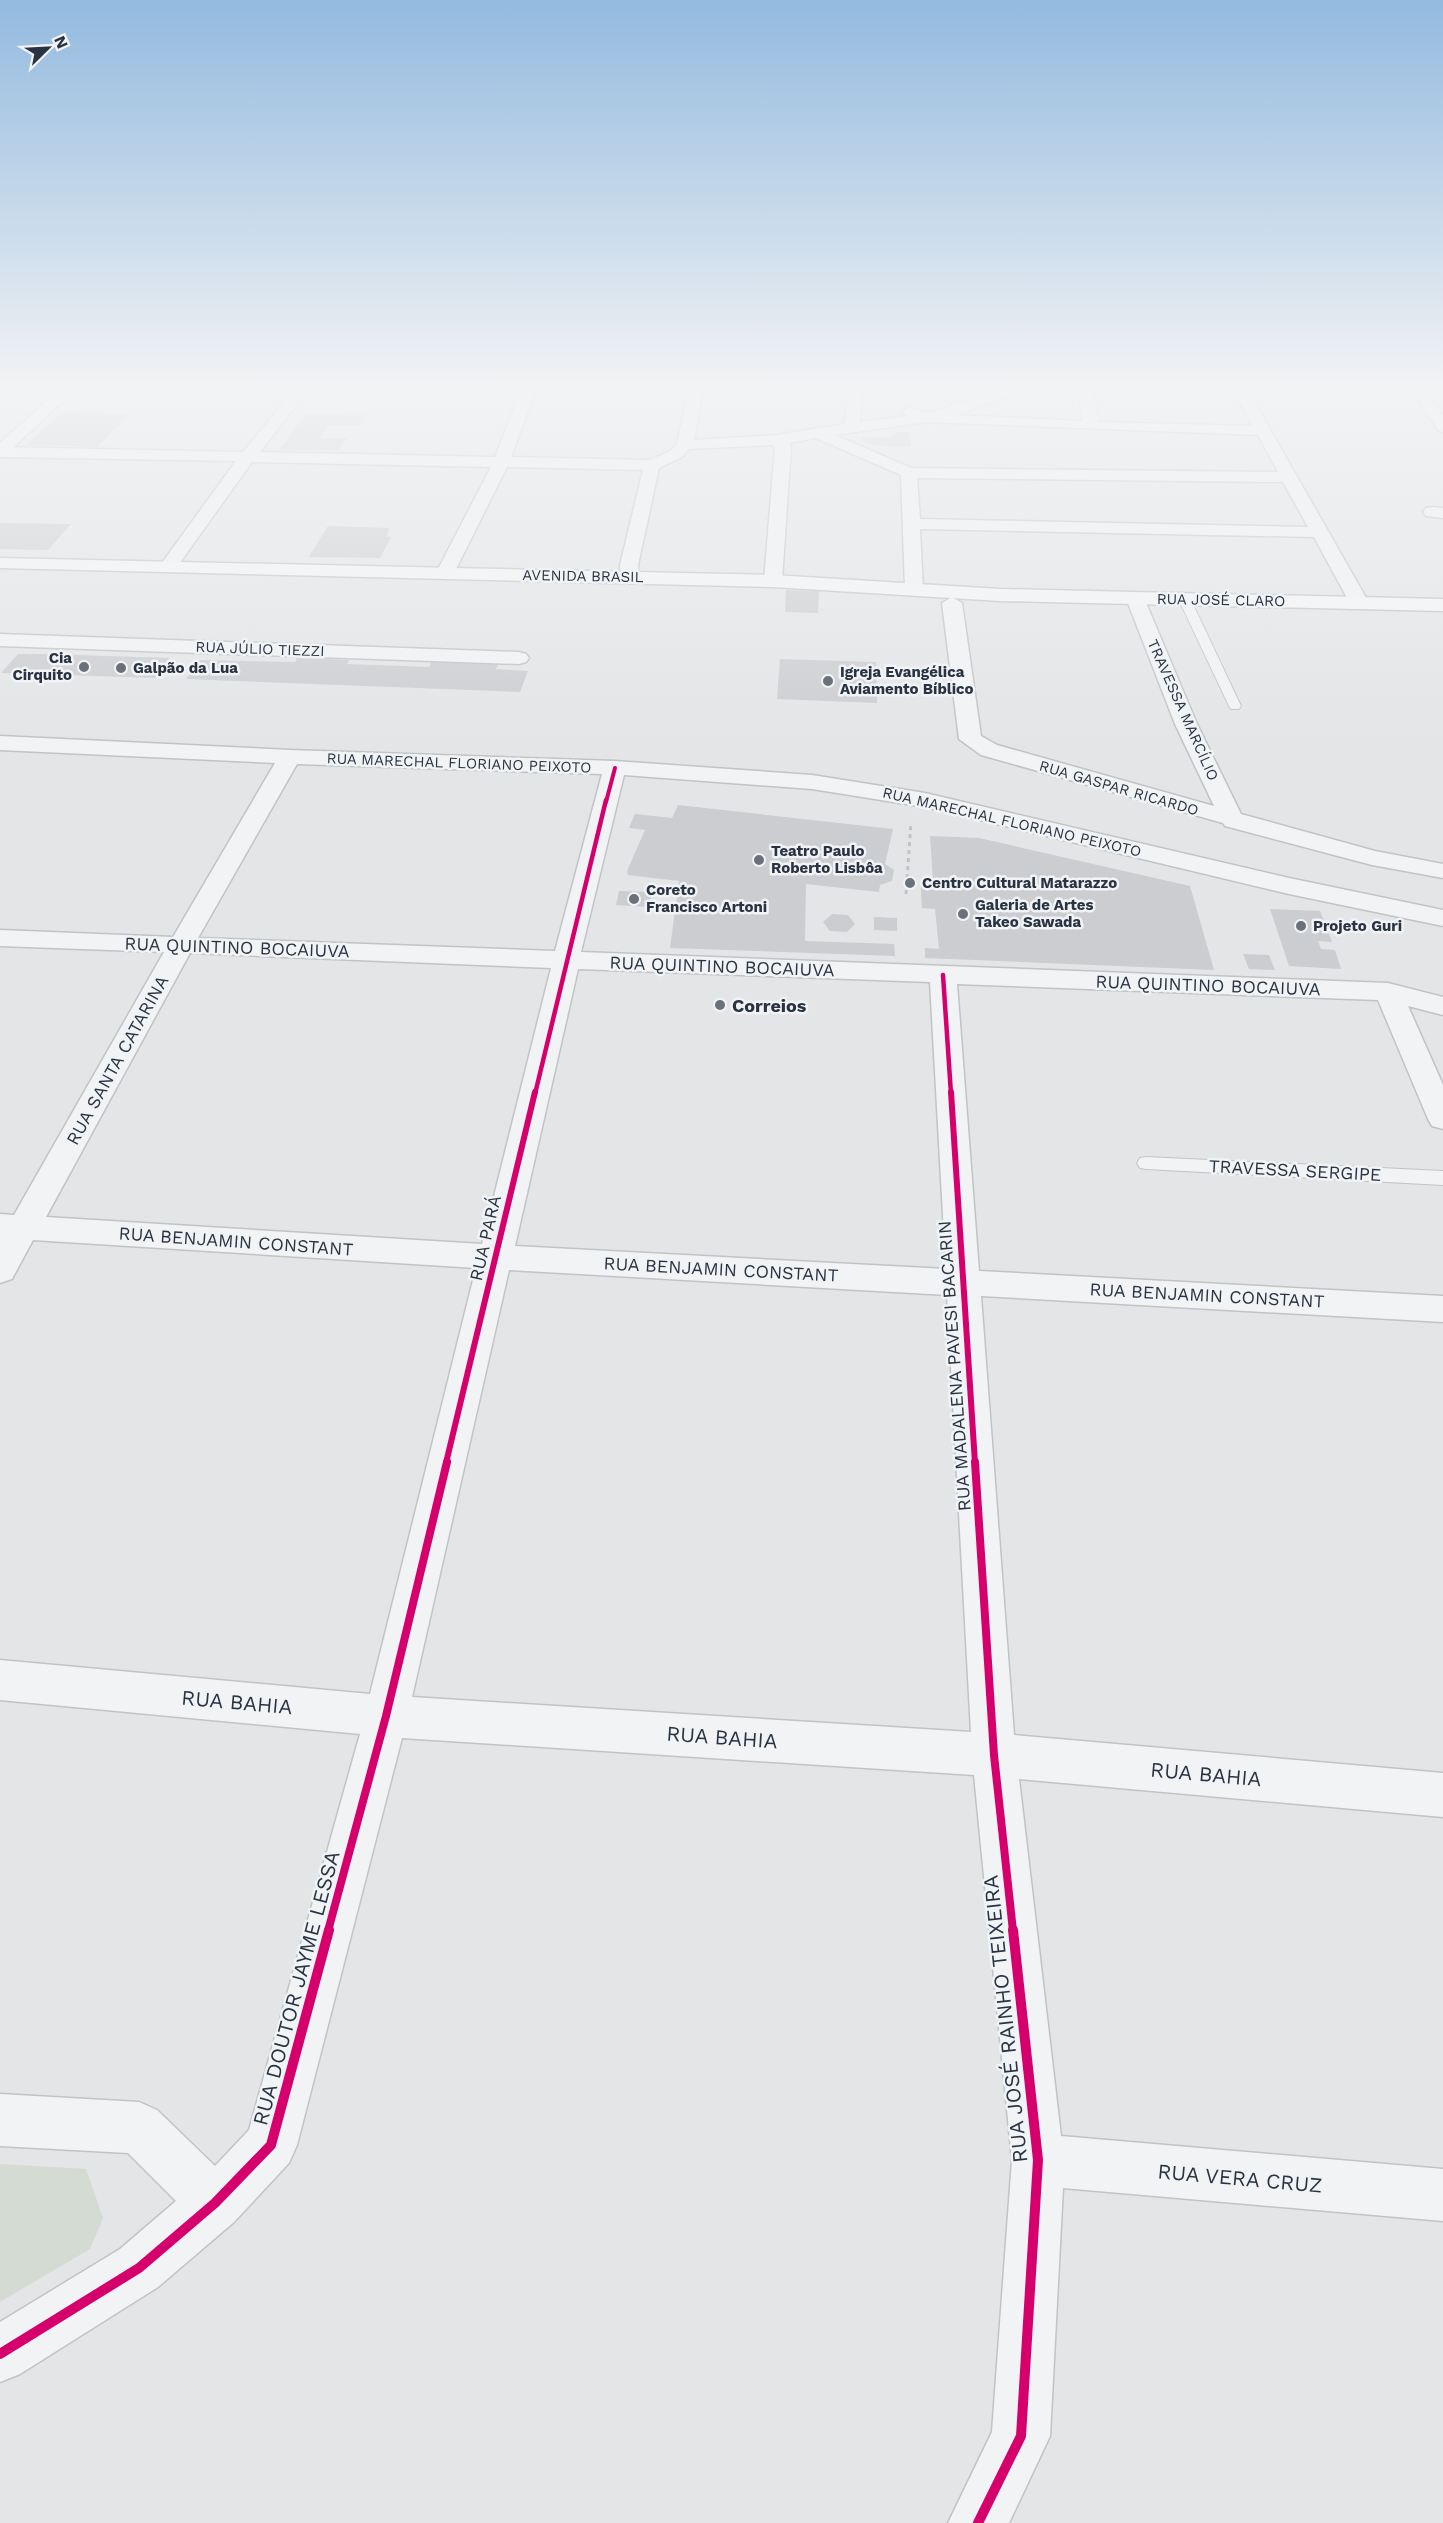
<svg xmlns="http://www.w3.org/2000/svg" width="1443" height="2523" font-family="'Work Sans',sans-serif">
<rect width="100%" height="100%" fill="#e3e5e7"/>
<!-- green -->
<path fill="#d4dbd3" d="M0 2164 86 2169 103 2218 90 2249 0 2302Z"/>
<!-- building -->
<path fill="#cbcdd0" d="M94 389H145L111 395 97 392Z
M62 412 130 414 97 447 26 445Z
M306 414 366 415 360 425H329L319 438H347L338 450H279Z
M897 432H910L911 447 875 446 861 440 863 437H891Z
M0 523 71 524 48 550 0 549Z
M328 526 389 528 387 537H391L380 558 309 557Z
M786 590 819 591 818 613 785 612Z
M18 654H47L169 658 155 678 1 673Z
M297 658 349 660 347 664 429 667 432 661 499 663 496 669 528 671 520 692 186 679 199 660 295 662Z
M780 659 876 662 877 703 777 699Z
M678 805 893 829 885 864 894 870 892 881 880 885 879 892 806 884 805 941 894 944 895 956 670 948 679 881 628 875 627 871 645 830 629 828 635 814 672 818Z
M930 836 979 838 1190 886 1214 970 925 958V948L939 949 935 909 922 908 921 894V879L933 880Z
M619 891 652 892 650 907 616 905Z
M1270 909 1320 911 1332 942 1318 941 1321 949 1335 950 1341 969 1289 966Z
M832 914 848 915 855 924 847 932 830 931 823 922Z
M874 917 897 918V931L874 930Z
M1243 954 1269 955 1275 970 1249 969Z"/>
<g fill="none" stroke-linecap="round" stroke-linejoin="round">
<!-- lane casing -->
<g stroke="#c1c3c5" stroke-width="2">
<path id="lane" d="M1184 595 1190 598 1241 706 1239 709H1231L1229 706 1178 598Z
M1146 1157 1443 1171V1185L1146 1169 1140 1168 1137 1163 1140 1158Z"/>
</g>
<!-- street casing -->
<g stroke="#c1c3c5" stroke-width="3">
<path id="street" d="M295 389H309L260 452 495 457 522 389H536L511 457 650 460 670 451 677 444 689 389H703L694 440 777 435 845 424 848 389H862L860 422 906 416 901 412 908 408 927 413 933 412 999 389H1017L1001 398 956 415 1083 421 1078 389H1092L1099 422 1253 426 1233 389H1247L1369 603 1366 607H1352L1314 537 920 529 923 589 921 593H907L905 589 901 475 816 438 789 443 791 446 782 581 773 587 764 581 775 447 773 445 689 449 682 457 659 468 638 565 639 577 630 583 621 577 620 565 643 470 507 467 454 573 445 579 436 573 491 467 252 462 174 571 168 572 159 567 236 461 0 457V447L243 452ZM926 422 1258 435 1278 472 911 468 835 435ZM917 478 1283 482 1308 527 920 519Z
M1411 389H1425L1443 416V432L1438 430Z
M1432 507 1443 508V518L1426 516 1423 512 1426 508Z
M1135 592 1144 598 1197 724 1241 814 1375 851 1443 864V878L1372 865 1225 826 1223 823 981 755 959 739 942 603 952 597 962 603 981 736 997 745 1214 806 1175 724 1126 598Z
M0 634 519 652 526 654 529 658 526 662 519 664 0 646Z
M0 736 290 750 615 761 812 775 925 793 1289 878 1443 910V926L1289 894 925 807 812 789 624 775 581 952 1388 983 1443 997V1015L1408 1006 1443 1085V1129L1432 1126 1428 1119 1378 1000 957 984 979 1271 1443 1296V1322L981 1296 1014 1735 1443 1773V1817L1019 1779 1061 2136 1443 2169V2221L1063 2188 1050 2436 1009 2523H948L992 2432 1012 2160 974 1775 402 1738 297 2145 289 2163 234 2222 158 2287 20 2374 0 2382V2322L120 2249 176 2201 128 2153 0 2146V2094L139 2102 157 2110 215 2166 249 2130 360 1734 0 1700V1660L370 1694 476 1268 33 1240 12 1279 0 1283V1214L14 1215 164 952 0 946V930L173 937 275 763 0 750ZM297 764 602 774 555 951 198 938ZM190 953 551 968 482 1244 46 1217ZM578 969 930 982 946 1269 515 1246ZM509 1270 947 1295 971 1732 412 1697Z"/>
</g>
<!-- secondary casing -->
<g stroke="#c1c3c5" stroke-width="3">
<path id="secondary" d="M61 389H76L6 454 0 456V443Z
M0 558 773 575 1000 589 1443 599V611L1000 601 773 587 0 568Z"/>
</g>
<!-- path -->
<path stroke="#c2c3c8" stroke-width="3" stroke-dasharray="4 4" stroke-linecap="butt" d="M906 894 911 822"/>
<!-- lane -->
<use href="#lane" fill="#f2f3f5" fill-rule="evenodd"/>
<!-- street -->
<use href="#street" fill="#f2f3f5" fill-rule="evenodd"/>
<!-- secondary -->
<use href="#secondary" fill="#f6f6f7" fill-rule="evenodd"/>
<!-- cycleway-far4 casing -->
<g stroke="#f1f4f7" stroke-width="6">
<path id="cycleway-far4" d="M606 802 615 768"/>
</g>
<!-- cycleway-far3 casing -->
<g stroke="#f1f4f7" stroke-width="8">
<path id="cycleway-far3" d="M943 975 951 1094
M535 1094 606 800"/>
</g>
<!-- cycleway-far2 casing -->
<g stroke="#f1f4f7" stroke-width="10">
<path id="cycleway-far2" d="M951 1092 975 1463
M446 1463 535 1092"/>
</g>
<!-- cycleway-far1 casing -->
<g stroke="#f1f4f7" stroke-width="11">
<path id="cycleway-far1" d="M975 1462 994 1755 1013 1931
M328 1931 386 1716 447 1462"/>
</g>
<!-- cycleway casing -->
<g stroke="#f1f4f7" stroke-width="14">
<path id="cycleway" d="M0 2354 139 2268 215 2203 271 2145 329 1930
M978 2523 1021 2436 1038 2160 1013 1930"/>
</g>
<!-- cycleway-far4 -->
<use href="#cycleway-far4" stroke="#d6006c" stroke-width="4"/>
<!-- cycleway-far3 -->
<use href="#cycleway-far3" stroke="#d6006c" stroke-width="4.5"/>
<!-- cycleway-far2 -->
<use href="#cycleway-far2" stroke="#d6006c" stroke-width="6"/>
<!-- cycleway-far1 -->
<use href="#cycleway-far1" stroke="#d6006c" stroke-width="8"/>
<!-- cycleway -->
<use href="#cycleway" stroke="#d6006c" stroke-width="10"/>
</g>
<!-- sky -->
<linearGradient id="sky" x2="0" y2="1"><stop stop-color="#93badf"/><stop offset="0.52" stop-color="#f2f3f4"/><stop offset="1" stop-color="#f2f3f4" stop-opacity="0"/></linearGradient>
<rect width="1443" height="742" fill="url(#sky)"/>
<!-- markers -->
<g fill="#6b717b" stroke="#f1f4f7" stroke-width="2">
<circle cx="84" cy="667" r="6"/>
<circle cx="121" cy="668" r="6"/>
<circle cx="828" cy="681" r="6"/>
<circle cx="759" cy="860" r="6"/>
<circle cx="910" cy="883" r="6"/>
<circle cx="634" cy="899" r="6"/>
<circle cx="963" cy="914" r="6"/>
<circle cx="1301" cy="926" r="6"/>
<circle cx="720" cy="1005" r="6"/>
</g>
<g text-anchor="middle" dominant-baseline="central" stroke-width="5" stroke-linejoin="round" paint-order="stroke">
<!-- far-street labels -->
<g font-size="15" fill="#2a3341" stroke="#f1f4f7">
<text transform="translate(583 576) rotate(1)">AVENIDA BRASIL</text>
<text transform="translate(1221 600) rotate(1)">RUA JOSÉ CLARO</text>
<text transform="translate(260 649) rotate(2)">RUA JÚLIO TIEZZI</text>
<text transform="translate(1183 710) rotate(66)">TRAVESSA MARCÍLIO</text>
<text transform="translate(459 763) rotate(2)">RUA MARECHAL FLORIANO PEIXOTO</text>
<text transform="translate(1119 788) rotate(16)">RUA GASPAR RICARDO</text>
<text transform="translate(1012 822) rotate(13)">RUA MARECHAL FLORIANO PEIXOTO</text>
</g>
<!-- far-poi labels -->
<g font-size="15" font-weight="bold" fill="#2a3341" stroke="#f1f4f7" text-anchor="start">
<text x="72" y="658" text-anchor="end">Cia<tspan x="72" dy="17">Cirquito</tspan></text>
<text x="133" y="668">Galpão da Lua</text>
<text x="840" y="672">Igreja Evangélica<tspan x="840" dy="17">Aviamento Bíblico</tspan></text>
<text x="771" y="851">Teatro Paulo<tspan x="771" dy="17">Roberto Lisbôa</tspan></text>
<text x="922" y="883">Centro Cultural Matarazzo</text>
<text x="646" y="890">Coreto<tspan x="646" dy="17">Francisco Artoni</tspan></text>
<text x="975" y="905">Galeria de Artes<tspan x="975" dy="17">Takeo Sawada</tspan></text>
<text x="1313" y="926">Projeto Guri</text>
</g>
<!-- street labels -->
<g font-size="18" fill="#2a3341" stroke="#f1f4f7">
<text transform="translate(237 947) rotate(2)">RUA QUINTINO BOCAIUVA</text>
<text transform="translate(722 966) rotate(2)">RUA QUINTINO BOCAIUVA</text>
<text transform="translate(1208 985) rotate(2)">RUA QUINTINO BOCAIUVA</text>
<text transform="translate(117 1060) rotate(-61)">RUA SANTA CATARINA</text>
<text transform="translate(1295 1170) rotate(3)">TRAVESSA SERGIPE</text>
<text transform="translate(485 1238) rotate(-77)">RUA PARÁ</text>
<text transform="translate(236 1241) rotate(4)">RUA BENJAMIN CONSTANT</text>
<text transform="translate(721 1269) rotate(3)">RUA BENJAMIN CONSTANT</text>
<text transform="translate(1207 1295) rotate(3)">RUA BENJAMIN CONSTANT</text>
<text transform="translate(954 1366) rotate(-94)">RUA MADALENA PAVESI BACARIN</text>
</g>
<!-- poi labels -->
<g font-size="18" font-weight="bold" fill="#2a3341" stroke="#f1f4f7" text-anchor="start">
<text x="732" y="1005">Correios</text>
</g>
<!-- near-street labels -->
<g font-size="21" fill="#2a3341" stroke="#f1f4f7">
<text transform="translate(237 1702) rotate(5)">RUA BAHIA</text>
<text transform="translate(722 1737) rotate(4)">RUA BAHIA</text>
<text transform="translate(1206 1774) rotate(5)">RUA BAHIA</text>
<text transform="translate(296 1988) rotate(-75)">RUA DOUTOR JAYME LESSA</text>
<text transform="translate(1005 2019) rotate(-96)">RUA JOSÉ RAINHO TEIXEIRA</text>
<text transform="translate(1240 2178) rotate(5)">RUA VERA CRUZ</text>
</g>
</g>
<!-- north arrow -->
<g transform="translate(48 48) rotate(66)" stroke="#f1f4f7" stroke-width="4.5" paint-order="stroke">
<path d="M0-4.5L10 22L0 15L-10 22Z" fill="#2a3341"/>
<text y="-9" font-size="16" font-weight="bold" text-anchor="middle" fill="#2a3341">N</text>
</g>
</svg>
